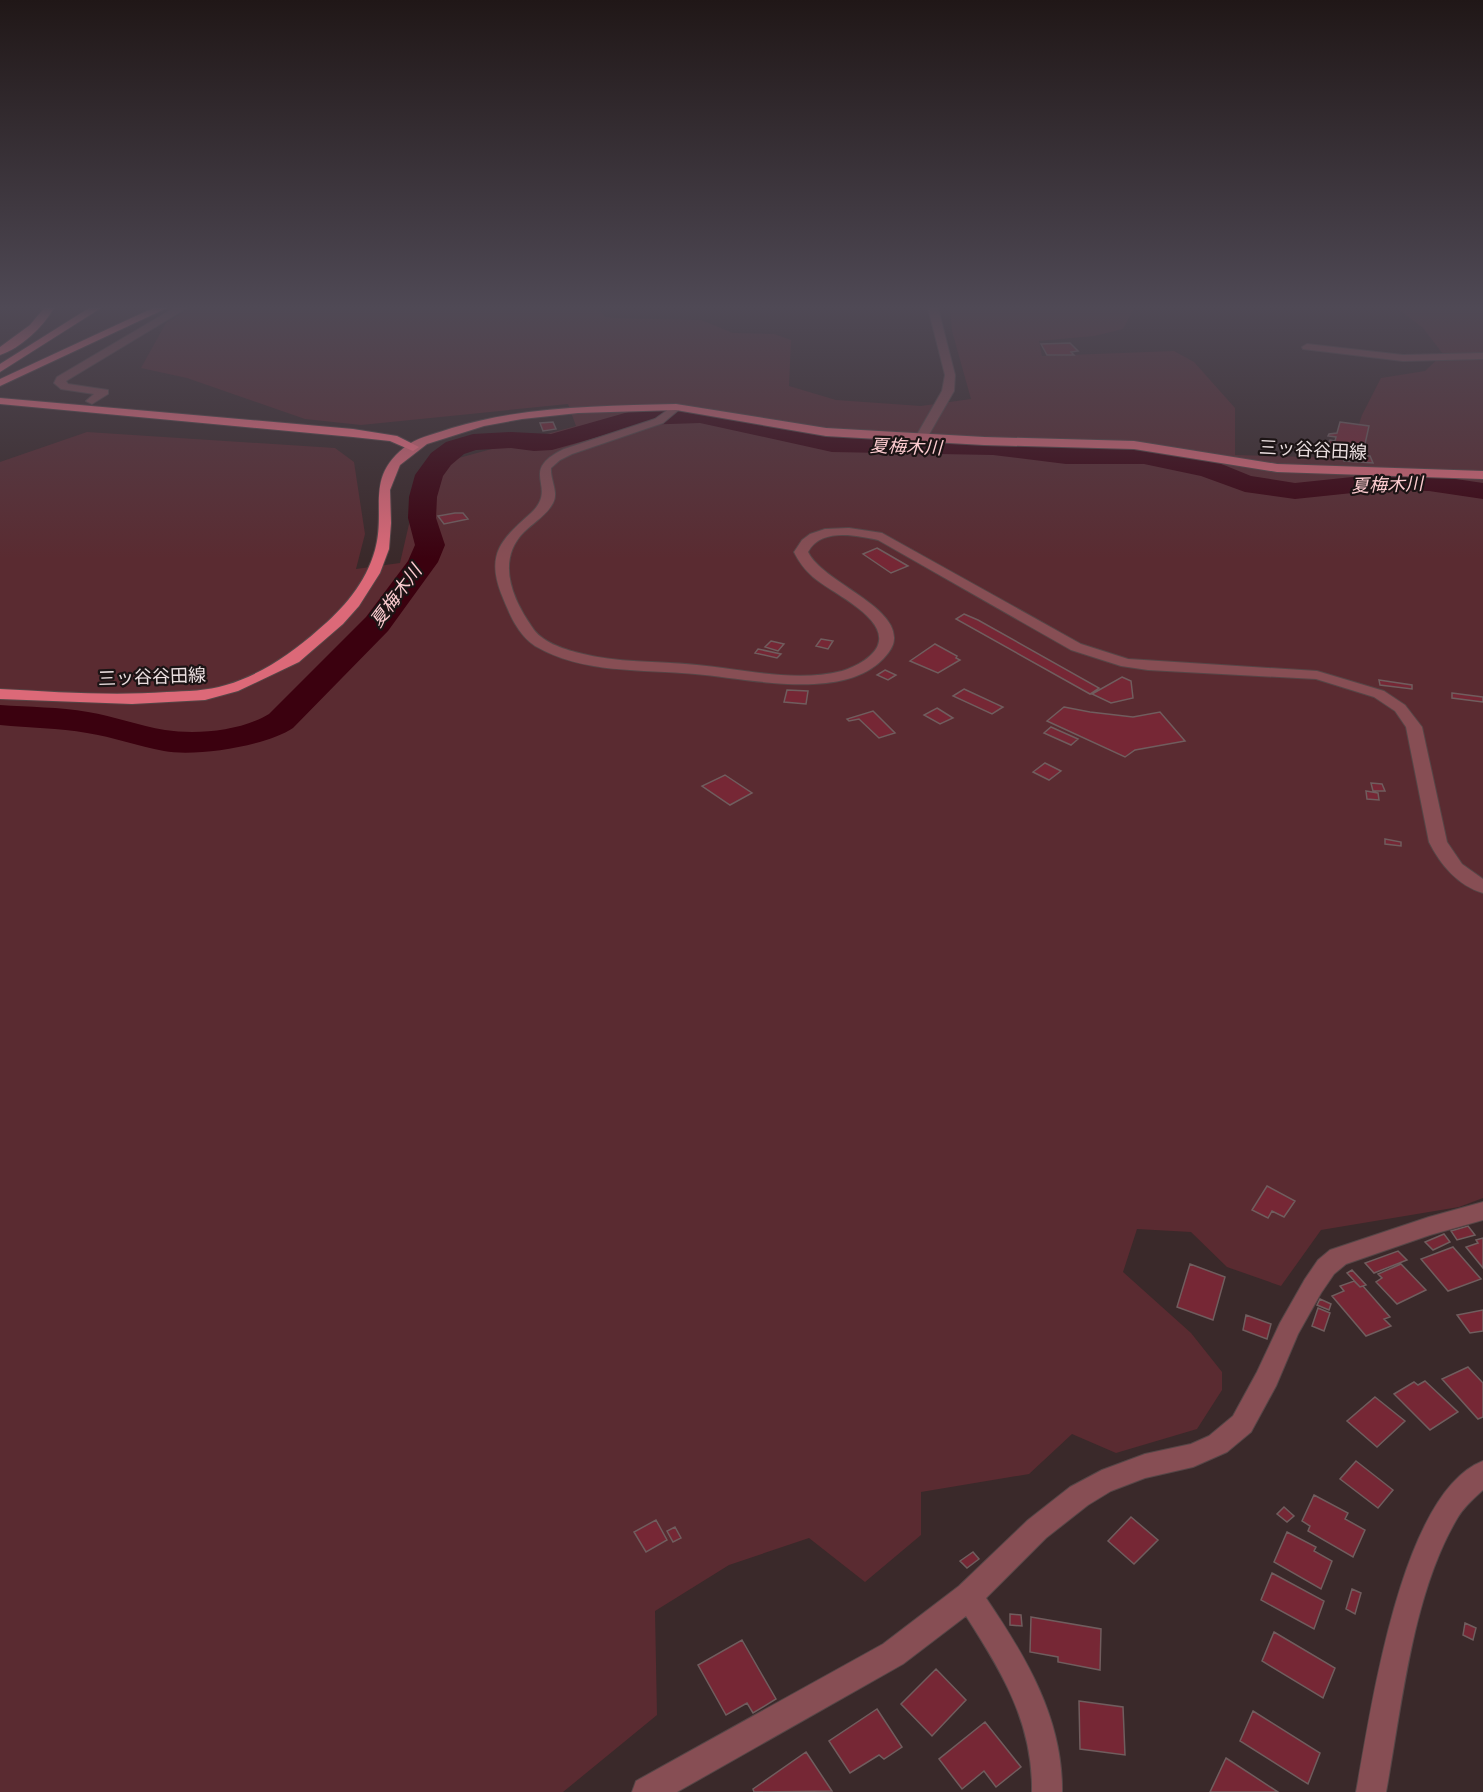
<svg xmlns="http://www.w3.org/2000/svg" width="1483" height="1792" font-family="Jost,'Noto Sans JP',sans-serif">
<rect width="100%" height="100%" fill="#3a292a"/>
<!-- green -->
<path fill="#5a2b31" d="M190 308H596L605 317 615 318 701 320 733 333 774 334 791 340 789 386 836 400 921 406 971 399 952 331 950 308H1134L1123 329 1094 336 1039 341 1042 356 1174 351 1194 362 1235 408V455L1348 458 1362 415 1381 378 1425 371 1443 354 1423 328 1397 308H1483V1198L1459 1207 1321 1230 1281 1286 1227 1267 1191 1232 1137 1229 1123 1272 1191 1333 1222 1372V1390L1197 1429 1116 1453 1072 1434 1029 1474 921 1492V1535L865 1582 809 1538 729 1565 655 1611 657 1715 563 1792H0V462L87 432 335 448 354 462 365 534 356 569 400 563 422 468 576 426 568 404 361 425 305 419 187 378 141 368 166 323Z"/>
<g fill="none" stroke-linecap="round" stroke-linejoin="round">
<!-- river -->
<path fill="#3b010f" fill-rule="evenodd" d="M700 407 832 436 993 439 1066 448H1144L1219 463 1251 476 1295 483 1381 474 1429 475 1483 483V499L1429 491 1381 490 1295 499 1245 492 1201 476 1144 464H1066L993 455 832 452 700 423 640 425 552 450 534 451 511 448 476 450 464 454 451 465 443 476 437 497 436 518 445 545 438 562 388 631 293 728C266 746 196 757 164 751 138 746 113 737 87 733 59 728 29 728 0 725V705C29 707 59 707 88 712 114 716 139 726 165 730 197 735 241 731 269 714L366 617 408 561 415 545 408 518 409 497 415 475 431 453 446 442 473 434 511 432 551 434 639 409Z"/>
</g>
<!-- building -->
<path fill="#762735" stroke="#705d5e" stroke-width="1.5" d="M1070 343 1078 351 1071 352 1074 355H1047L1041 344Z
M553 422 556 429 543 431 540 423Z
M1340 422 1369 426 1363 453 1334 449 1335 445 1328 444 1330 440 1335 441 1336 437 1328 436 1329 434 1337 433Z
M1341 454 1370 456 1373 463 1344 461Z
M455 513H463L468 519 444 524 438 516Z
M877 548 908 566 891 573 863 554Z
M964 614 978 620 1099 688 1090 694 956 619Z
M821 639 833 641 828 649 816 646Z
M771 641 784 644 778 651 765 647Z
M935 644 957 656 956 658 960 660 938 673 910 661Z
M758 649 781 654 777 658 755 653Z
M885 670 896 675 888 680 877 675Z
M1122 677 1131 681 1133 698 1111 703 1092 694Z
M1379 680 1412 685V689L1380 685Z
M964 689 1003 707 992 714 953 696Z
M787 690 808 691 806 704 784 702Z
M1452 693 1483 697V702L1452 698Z
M1064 707 1090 712 1133 717 1160 712 1185 741 1135 750 1125 757 1047 721Z
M937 708 953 718 940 724 924 715Z
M873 711 895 733 879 738 859 719 849 721 847 719Z
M1051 727 1078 739 1071 745 1044 733Z
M1045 763 1061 771 1049 780 1033 772Z
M725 775 752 793 730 805 702 786Z
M1371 783 1382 784 1385 791H1373Z
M1366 791 1378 793 1379 800 1367 799Z
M1385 839 1401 842V846L1385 844Z
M1267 1186 1295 1201 1284 1217 1272 1211 1268 1218 1252 1210Z
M1468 1226 1475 1235 1457 1240 1451 1231Z
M1444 1234 1450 1242 1433 1250 1425 1242Z
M1483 1238V1268L1466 1247 1478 1243 1476 1240Z
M1453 1247 1481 1279 1448 1291 1421 1259Z
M1398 1251 1407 1260 1374 1273 1365 1263Z
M1190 1264 1225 1277 1213 1320 1177 1307Z
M1401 1264 1426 1290 1397 1304 1376 1282 1382 1278 1378 1274Z
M1352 1270 1366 1285 1360 1287 1347 1273Z
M1354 1281 1360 1287 1363 1286 1390 1317 1384 1319 1391 1326 1366 1336 1332 1296 1344 1291 1340 1286Z
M1320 1299 1331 1304 1329 1310 1317 1305Z
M1318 1308 1330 1313 1324 1331 1312 1326Z
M1483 1310V1331L1470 1333 1457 1315Z
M1246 1315 1271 1324 1267 1339 1243 1330Z
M1468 1367 1483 1383V1417L1478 1419 1442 1379Z
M1425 1381 1458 1412 1430 1430 1394 1394 1414 1382 1418 1385Z
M1375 1397 1405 1421 1377 1447 1347 1421Z
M1356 1461 1393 1490 1378 1508 1340 1479Z
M1314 1495 1348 1513 1345 1519 1365 1530 1353 1557 1308 1531 1310 1526 1302 1521Z
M1284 1507 1294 1516 1287 1522 1277 1514Z
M1131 1517 1158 1540 1134 1564 1108 1541Z
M656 1520 667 1540 646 1552 634 1532Z
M675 1527 681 1538 673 1542 667 1531Z
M1287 1532 1316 1547 1314 1551 1332 1561 1321 1589 1274 1562Z
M973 1552 979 1559 967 1568 960 1561Z
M1272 1573 1324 1601 1314 1629 1261 1600Z
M1352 1589 1361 1593 1355 1614 1346 1609Z
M1010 1614 1021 1615 1022 1626 1010 1625Z
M1031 1617 1101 1629 1100 1670 1058 1662V1657L1030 1652Z
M1465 1623 1476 1628 1473 1640 1463 1635Z
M1274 1632 1335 1668 1323 1698 1262 1661Z
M742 1640 776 1699 753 1713 747 1703 726 1715 698 1665Z
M936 1669 966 1700 932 1736 901 1704Z
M1079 1701 1123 1707 1125 1755 1080 1749Z
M877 1709 902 1747 884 1759 879 1755 850 1773 829 1741Z
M1253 1711 1320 1753 1308 1784 1240 1741Z
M985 1722 1021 1767 996 1787 984 1771 962 1789 939 1759Z
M806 1752 832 1791 754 1792 753 1789Z
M1226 1758 1278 1792H1210Z"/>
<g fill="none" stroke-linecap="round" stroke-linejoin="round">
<!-- minor casing -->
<g stroke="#564647" stroke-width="2">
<path id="minor" d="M174 308H187L66 381 68 384 108 390V394L92 404 86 401 94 394 61 389 54 383 57 377Z
M928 308H938L955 375 954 391 927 438 921 442 915 438 942 391 945 375Z
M1307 344 1403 355 1483 353V359L1403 361 1303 349 1302 347Z
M676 404 682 407 663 423 572 454 560 460 551 468C550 480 559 492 553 503 547 515 533 523 524 532 496 560 512 599 532 627 541 642 563 649 579 653 617 663 657 661 697 665 743 669 795 683 842 671 855 667 877 656 879 641 883 615 830 592 813 577 805 570 799 562 794 552L802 540 810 534 825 529 849 528 882 533 1081 644 1128 659 1317 671 1384 691 1405 705 1422 727 1447 842 1462 864 1483 879V893C1458 886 1440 864 1429 842L1406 727 1395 711 1374 697 1316 679 1148 670 1121 666 1071 650 878 540C855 535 821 528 808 552 823 582 896 605 894 639 894 646 888 654 883 659 842 702 747 678 695 674 642 669 582 674 535 646 517 634 509 613 501 593 486 553 502 539 531 513 560 486 516 472 564 449L655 419Z
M1483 1202V1220L1430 1235 1346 1264 1334 1274 1321 1293 1298 1334 1276 1386 1251 1432 1227 1452 1193 1467 1145 1478 1111 1491 1088 1505 1046 1538 986 1598C1026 1657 1063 1719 1062 1792H1032C1033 1723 1002 1672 966 1616L903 1664 677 1792H632L636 1781 883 1644 959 1586 1028 1520 1070 1487 1102 1470 1145 1454 1191 1444 1209 1436 1233 1416 1257 1372 1280 1323 1305 1279 1318 1260 1330 1250 1429 1217Z
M1483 1461V1490C1474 1498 1464 1507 1458 1517 1412 1593 1402 1706 1386 1792H1356C1371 1713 1400 1493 1483 1461Z"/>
</g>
<!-- major casing -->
<g stroke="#564647" stroke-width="2">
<path id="major" d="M676 404 826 428 984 437 1134 441 1277 464 1483 471V479L1277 472 1134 449 984 445 826 436 676 410 578 413 522 419 484 426 427 444 400 465 390 490 391 523 389 549 380 573 359 606 343 624 299 662 238 691 205 700 132 704 0 699V689C56 692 112 696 167 692 187 691 207 691 226 685 260 675 291 654 318 630 343 609 366 583 375 550 387 507 363 477 409 444 422 436 438 433 452 428 525 406 600 406 676 404Z"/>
</g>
<!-- highway casing -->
<g stroke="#564647" stroke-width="2">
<path id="highway" d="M44 308H54C43 327 21 348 0 355V347L30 325Z
M89 308H101L0 372V364Z
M153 308H167L0 386V379Z
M0 398 353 429 397 436 419 447 413 451 390 441 353 437 0 404Z"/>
</g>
<!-- minor -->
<use href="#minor" fill="#874e54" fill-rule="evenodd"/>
<!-- major -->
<use href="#major" fill="#dc6978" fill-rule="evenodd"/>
<!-- highway -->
<use href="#highway" fill="#fe7386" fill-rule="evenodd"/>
</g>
<!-- sky -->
<linearGradient id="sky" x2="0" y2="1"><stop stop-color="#201717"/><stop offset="0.55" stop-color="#4f4955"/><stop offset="1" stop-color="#4f4955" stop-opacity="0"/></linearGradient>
<rect width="1483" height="559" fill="url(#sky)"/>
<g text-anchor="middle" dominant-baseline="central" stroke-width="4.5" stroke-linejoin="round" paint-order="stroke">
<!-- far-water labels -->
<g font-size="18" font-style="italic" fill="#fdccd0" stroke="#1c1415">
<text transform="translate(906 447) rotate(2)">夏梅木川</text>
<text transform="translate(1387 485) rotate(-2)">夏梅木川</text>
<text transform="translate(396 596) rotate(-53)">夏梅木川</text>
</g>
<!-- far-street labels -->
<g font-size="18" fill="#ebdfe0" stroke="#1c1415">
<text transform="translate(1313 450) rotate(3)">三ッ谷谷田線</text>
<text transform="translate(152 677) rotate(-2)">三ッ谷谷田線</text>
</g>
</g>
</svg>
